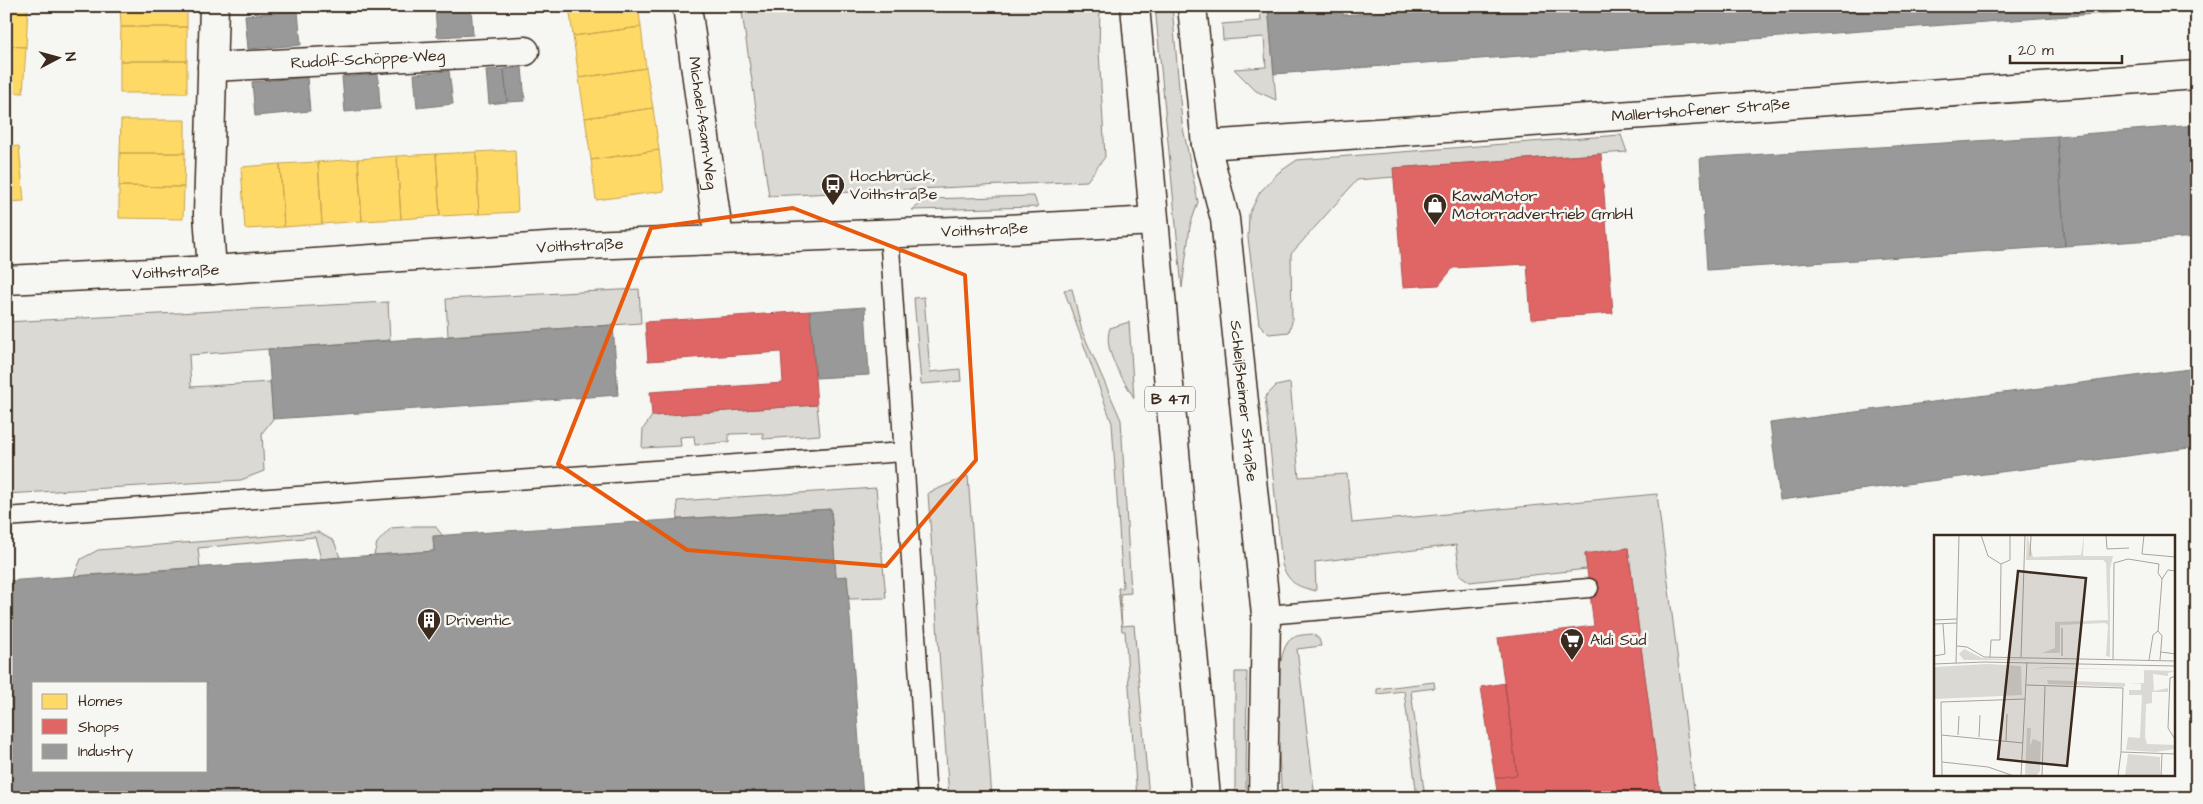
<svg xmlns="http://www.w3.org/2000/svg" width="2203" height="804" font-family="'Architects Daughter',sans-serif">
<rect width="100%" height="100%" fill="#f6f6f2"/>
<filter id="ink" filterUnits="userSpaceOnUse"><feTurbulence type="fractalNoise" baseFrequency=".02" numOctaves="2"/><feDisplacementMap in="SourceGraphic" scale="10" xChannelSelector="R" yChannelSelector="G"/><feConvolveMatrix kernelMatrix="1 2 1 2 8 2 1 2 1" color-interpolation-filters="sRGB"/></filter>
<g filter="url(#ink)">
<!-- green -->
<path fill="#dad9d3" stroke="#8a8278" d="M741 6H1100L1099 51 1105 157 1087 181 769 196Z
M1155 6H1172L1182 123 1198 202 1190 226 1182 288Z
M1260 6H1268L1276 100 1256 91 1234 69 1266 67 1264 37 1223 40 1222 24 1261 21Z
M1621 135 1627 152 1394 168V177L1357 180 1291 254 1292 322 1289 332 1269 334 1259 324 1248 238 1249 214 1260 192 1278 173 1297 160Z
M1034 196 1038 207 912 210 927 199Z
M639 289 641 323 448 336 446 299Z
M1072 289 1082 331 1121 420 1131 593 1120 594 1122 626 1134 625 1149 798H1137L1125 631H1122L1118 588H1123L1112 423 1064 290Z
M924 297 930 372 960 369 961 381 921 384 914 298Z
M388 302 390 340 189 355 191 387 270 382 273 419 262 433 264 471 241 480 6 494V322Z
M1129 322 1134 398C1123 378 1102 351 1110 328Z
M1290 383 1299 477 1347 474 1352 523 1657 494 1695 798H1661L1628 548 1585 554 1587 569 1470 582 1460 575 1456 545 1315 562 1316 591C1296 586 1290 584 1282 565L1265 397 1276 386Z
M817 405 820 435 763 439V433L729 434V442L695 445 694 436 680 437 681 446 642 448 643 429 652 416Z
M968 476 992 798H949L928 493Z
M876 488 886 598 849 599 847 577H836L831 509 678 519 677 501Z
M416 526H435L443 536 433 537 434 551 374 555 377 543 391 528Z
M318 532 334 541 340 557 321 559 315 537 198 548 200 567 74 576 81 559 98 550Z
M1313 634 1319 639 1321 646 1297 649 1315 798H1282C1280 766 1270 666 1288 642 1294 634 1305 635 1313 634Z
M1235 672H1247L1246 798H1235Z
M1434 682 1435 688 1411 691 1425 798H1417L1404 691 1377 694V689Z"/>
<!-- homes -->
<path fill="#ffd966" stroke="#c4a450" d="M6 6H28L26 47 6 46Z
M120 6H187V27H121Z
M569 6H638L641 27 573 36Z
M121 27H187V61H120Z
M641 27 646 68 579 78 573 36Z
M6 46 26 47 23 93 6 92Z
M120 61H187V93H120Z
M646 68 653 108 585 118 579 78Z
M653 108 659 150 591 160 585 118Z
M121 120H185V153H120Z
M19 146 24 201 6 202V147Z
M515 150 518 212 479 214 476 152Z
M659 150 664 191 596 200 591 160Z
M476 152 479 214 440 216 436 154Z
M120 153H185L184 187 119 186Z
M436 154 440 216 401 219 397 156Z
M397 156 401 219 362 221 358 159Z
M358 159 362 221 322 224 318 162Z
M318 162 322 224 284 227 280 164Z
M280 164 284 227 245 229 241 167Z
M119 186 184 187 183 219 119 218Z"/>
<!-- shops -->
<path fill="#e06666" stroke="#ae5450" d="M1601 154 1613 313 1531 319 1527 264 1453 268 1439 285 1403 287 1393 168Z
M810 311 817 405 652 416 650 392 783 383 781 352 648 361 645 322Z
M1628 548 1661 798H1498L1495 778 1517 775 1498 638 1594 626 1585 554Z
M1505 683 1517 775 1495 778 1481 687Z"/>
<!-- industry -->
<path fill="#999" stroke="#7d7874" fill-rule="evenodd" d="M471 6 473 35 437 37 435 7Z
M1268 6H1343V15L1442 8V6L2191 7 1274 74Z
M298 11 301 45 248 49 245 15Z
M522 67 525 101 507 102 504 69Z
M504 69 507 102 489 104 486 70Z
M449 71 453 104 417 108 414 74Z
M378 74 380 109 345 112 342 77Z
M307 77 310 111 255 116 252 82Z
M2197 125V237L2065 246 2057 136Z
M2057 136 2065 246 1707 270 1700 158Z
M865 307 869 375 816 378 810 311Z
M613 325 618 395 273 419 268 349Z
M2197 368V447L1780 500 1770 423Z
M831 509 836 577 847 576 863 798H6V581L434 551 433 536ZM34 683H206V770H34Z"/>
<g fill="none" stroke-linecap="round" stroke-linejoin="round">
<!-- service casing -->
<g stroke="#3b2a1e" stroke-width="21">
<path id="service" d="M889 233 927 798
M6 517 903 452
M1266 615 1589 588"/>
</g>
<!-- minor casing -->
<g stroke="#3b2a1e" stroke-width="31">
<g id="minor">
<path id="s1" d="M687 6 719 239"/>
<path id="s2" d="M1192 6 1206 145 1225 219 1266 615 1263 798"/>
<path id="s3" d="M212 67 525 51"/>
<path id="s4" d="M1206 145 2197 75"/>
<path d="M212 270 208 214 214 6"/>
<path id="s5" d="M6 280 212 270 561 246 1008 229 1154 221"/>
</g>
</g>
<!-- primary casing -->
<g stroke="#3b2a1e" stroke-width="31">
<path id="primary" d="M1135 6 1206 798"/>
</g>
<!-- service -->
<use href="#service" stroke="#f6f6f2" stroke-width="18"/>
<!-- minor -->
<use href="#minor" stroke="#f6f6f2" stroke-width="28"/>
<!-- primary -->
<use href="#primary" stroke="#f6f6f2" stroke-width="28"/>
</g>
</g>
<!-- marked area -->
<path fill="none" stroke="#e8590c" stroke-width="4" stroke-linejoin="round" d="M793 208 965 275 976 460 886 566 687 550 558 464 651 228Z"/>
<!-- icons -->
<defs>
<g id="bus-pin" transform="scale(1.25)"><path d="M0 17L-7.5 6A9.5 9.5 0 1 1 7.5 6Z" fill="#3b2a1e" stroke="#f6f6f2"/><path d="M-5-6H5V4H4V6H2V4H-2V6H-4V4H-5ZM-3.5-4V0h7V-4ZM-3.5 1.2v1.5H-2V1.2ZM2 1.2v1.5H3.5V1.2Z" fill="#fff"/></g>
<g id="shop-pin" transform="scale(1.25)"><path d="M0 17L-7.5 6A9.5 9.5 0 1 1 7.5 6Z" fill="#3b2a1e" stroke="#f6f6f2"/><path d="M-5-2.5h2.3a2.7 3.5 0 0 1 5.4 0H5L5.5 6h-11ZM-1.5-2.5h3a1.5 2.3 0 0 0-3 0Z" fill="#fff"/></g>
<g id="building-pin" transform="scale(1.25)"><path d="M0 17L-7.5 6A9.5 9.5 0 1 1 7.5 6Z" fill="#3b2a1e" stroke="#f6f6f2"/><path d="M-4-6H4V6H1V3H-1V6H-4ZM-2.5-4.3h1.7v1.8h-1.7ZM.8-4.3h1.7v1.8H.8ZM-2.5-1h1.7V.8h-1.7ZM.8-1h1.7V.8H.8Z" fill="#fff"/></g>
<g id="supermarket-pin" transform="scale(1.25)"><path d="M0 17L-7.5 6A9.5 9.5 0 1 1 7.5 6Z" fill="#3b2a1e" stroke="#f6f6f2"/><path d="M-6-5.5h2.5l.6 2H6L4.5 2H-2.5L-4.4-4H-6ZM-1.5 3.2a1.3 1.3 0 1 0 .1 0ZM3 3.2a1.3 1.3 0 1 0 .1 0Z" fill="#fff"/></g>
</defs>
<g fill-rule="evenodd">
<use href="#bus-pin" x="833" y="185"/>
<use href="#shop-pin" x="1435" y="205"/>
<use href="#building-pin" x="429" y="620"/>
<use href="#supermarket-pin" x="1572" y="640"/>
</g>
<g text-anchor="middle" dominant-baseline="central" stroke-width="5" stroke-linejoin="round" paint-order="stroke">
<!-- shield labels -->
<rect fill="#f6f6f2" stroke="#73675e" stroke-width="1" x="1145" y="386.5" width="50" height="25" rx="4"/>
<g font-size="15" font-weight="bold" fill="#3b2a1e">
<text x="1170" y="399">B 471</text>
</g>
<!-- street labels -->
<g font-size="16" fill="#3b2a1e" stroke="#f6f6f2">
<text stroke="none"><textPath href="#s3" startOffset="156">Rudolf-Schöppe-Weg</textPath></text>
<text stroke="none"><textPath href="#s4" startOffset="496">Mallertshofener Straße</textPath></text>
<text stroke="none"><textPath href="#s1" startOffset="118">Michael-Asam-Weg</textPath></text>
<text stroke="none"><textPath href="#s5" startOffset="980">Voithstraße</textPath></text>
<text stroke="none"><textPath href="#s5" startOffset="575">Voithstraße</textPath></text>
<text stroke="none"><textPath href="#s5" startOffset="170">Voithstraße</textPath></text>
<text stroke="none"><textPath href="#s2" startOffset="399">Schleißheimer Straße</textPath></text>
</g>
<!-- poi labels -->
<g font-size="16" fill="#3b2a1e" stroke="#f6f6f2" text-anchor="start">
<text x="850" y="176">Hochbrück,<tspan x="850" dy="18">Voithstraße</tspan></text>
<text x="1452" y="196">KawaMotor<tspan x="1452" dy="18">Motorradvertrieb GmbH</tspan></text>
<text x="446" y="620">Driventic</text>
<text x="1590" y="640">Aldi Süd</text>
</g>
</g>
<!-- overview -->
<g transform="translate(1934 535)">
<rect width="241" height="241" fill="#f6f6f2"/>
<path d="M93 0 99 22 147 20 150 0 149 21H179L176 34V122L172 121 174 90 171 88 126 90V118H108L121 113V87L174 85 172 28 169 25H92ZM30 114 48 123 99 125H30L25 119ZM54 129 87 131 88 160 0 164V132ZM110 132 241 136 234 138V141L219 139 220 156 234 153V157H218V168L212 169 211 202 213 209 241 210V214L221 217 192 215 194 202 206 203 208 160H195V155H207V149H195L210 148V135L110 133 98 135ZM113 145 191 148V152L114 149ZM93 193H97L96 211 99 204 107 207 106 236 102 241H91ZM194 219 226 222V241H191Z" fill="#dad9d3"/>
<path fill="none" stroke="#aba49d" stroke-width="1" d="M47 0 54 21 67 29M172 0 173 14 195 13M210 0 208 19 242 22M96 21 97 0M67 29 76 25V0M228 44 234 35 242 36M0 85 23 84M0 89 23 88M224 96 228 101 226 125M23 111 33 112 50 122 242 126M227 117 242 119M0 121 11 119 9 89M128 121V93M56 122 57 105H66L67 29M87 122 91 0M179 124 180 28 194 24 225 29 224 38 228 44 224 96 219 100 215 125M22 128 25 0M0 129 50 127 242 131M242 141 236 143 234 193 242 206M92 150 189 153 187 217 242 219M7 200 89 208M24 200 25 181M45 202 46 180M72 206 73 179M8 227 54 232 80 241M8 241 7 167 91 164M87 241 93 127M108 241 111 151M184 241 187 217M227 241 228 219"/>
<path fill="#3b2a1e" fill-opacity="0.15" stroke="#3b2a1e" stroke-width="2.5" d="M84 36 152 43 133 231 64 224Z"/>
<rect width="241" height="241" fill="none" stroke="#3b2a1e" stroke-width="2.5"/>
</g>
<!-- margin -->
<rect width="2203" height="804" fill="none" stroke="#f6f6f2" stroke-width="25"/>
<rect x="12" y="12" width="2178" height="779" fill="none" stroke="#3b2a1e" stroke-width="2" filter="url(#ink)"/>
<!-- legend -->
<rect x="32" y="682" width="175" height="90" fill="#f6f6f2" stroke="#aba49d"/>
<rect x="42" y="694" width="25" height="15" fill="#ffd966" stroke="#aba49d"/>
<text x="78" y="706" font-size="15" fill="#3b2a1e">Homes</text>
<rect x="42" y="719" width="25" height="15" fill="#e06666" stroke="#aba49d"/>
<text x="78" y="732" font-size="15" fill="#3b2a1e">Shops</text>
<rect x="42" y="744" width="25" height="15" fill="#999999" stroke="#aba49d"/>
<text x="78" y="756" font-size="15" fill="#3b2a1e">Industry</text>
<!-- north arrow -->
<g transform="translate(58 58) rotate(84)" stroke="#f6f6f2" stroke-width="4" paint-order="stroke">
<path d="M0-4L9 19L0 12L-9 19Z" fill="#3b2a1e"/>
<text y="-8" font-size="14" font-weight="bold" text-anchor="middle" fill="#3b2a1e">N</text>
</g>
<!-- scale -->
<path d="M2010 55v8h112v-8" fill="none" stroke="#3b2a1e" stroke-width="2.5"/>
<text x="2018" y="55" font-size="15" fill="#3b2a1e" stroke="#f6f6f2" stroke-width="4" paint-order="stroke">20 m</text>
</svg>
